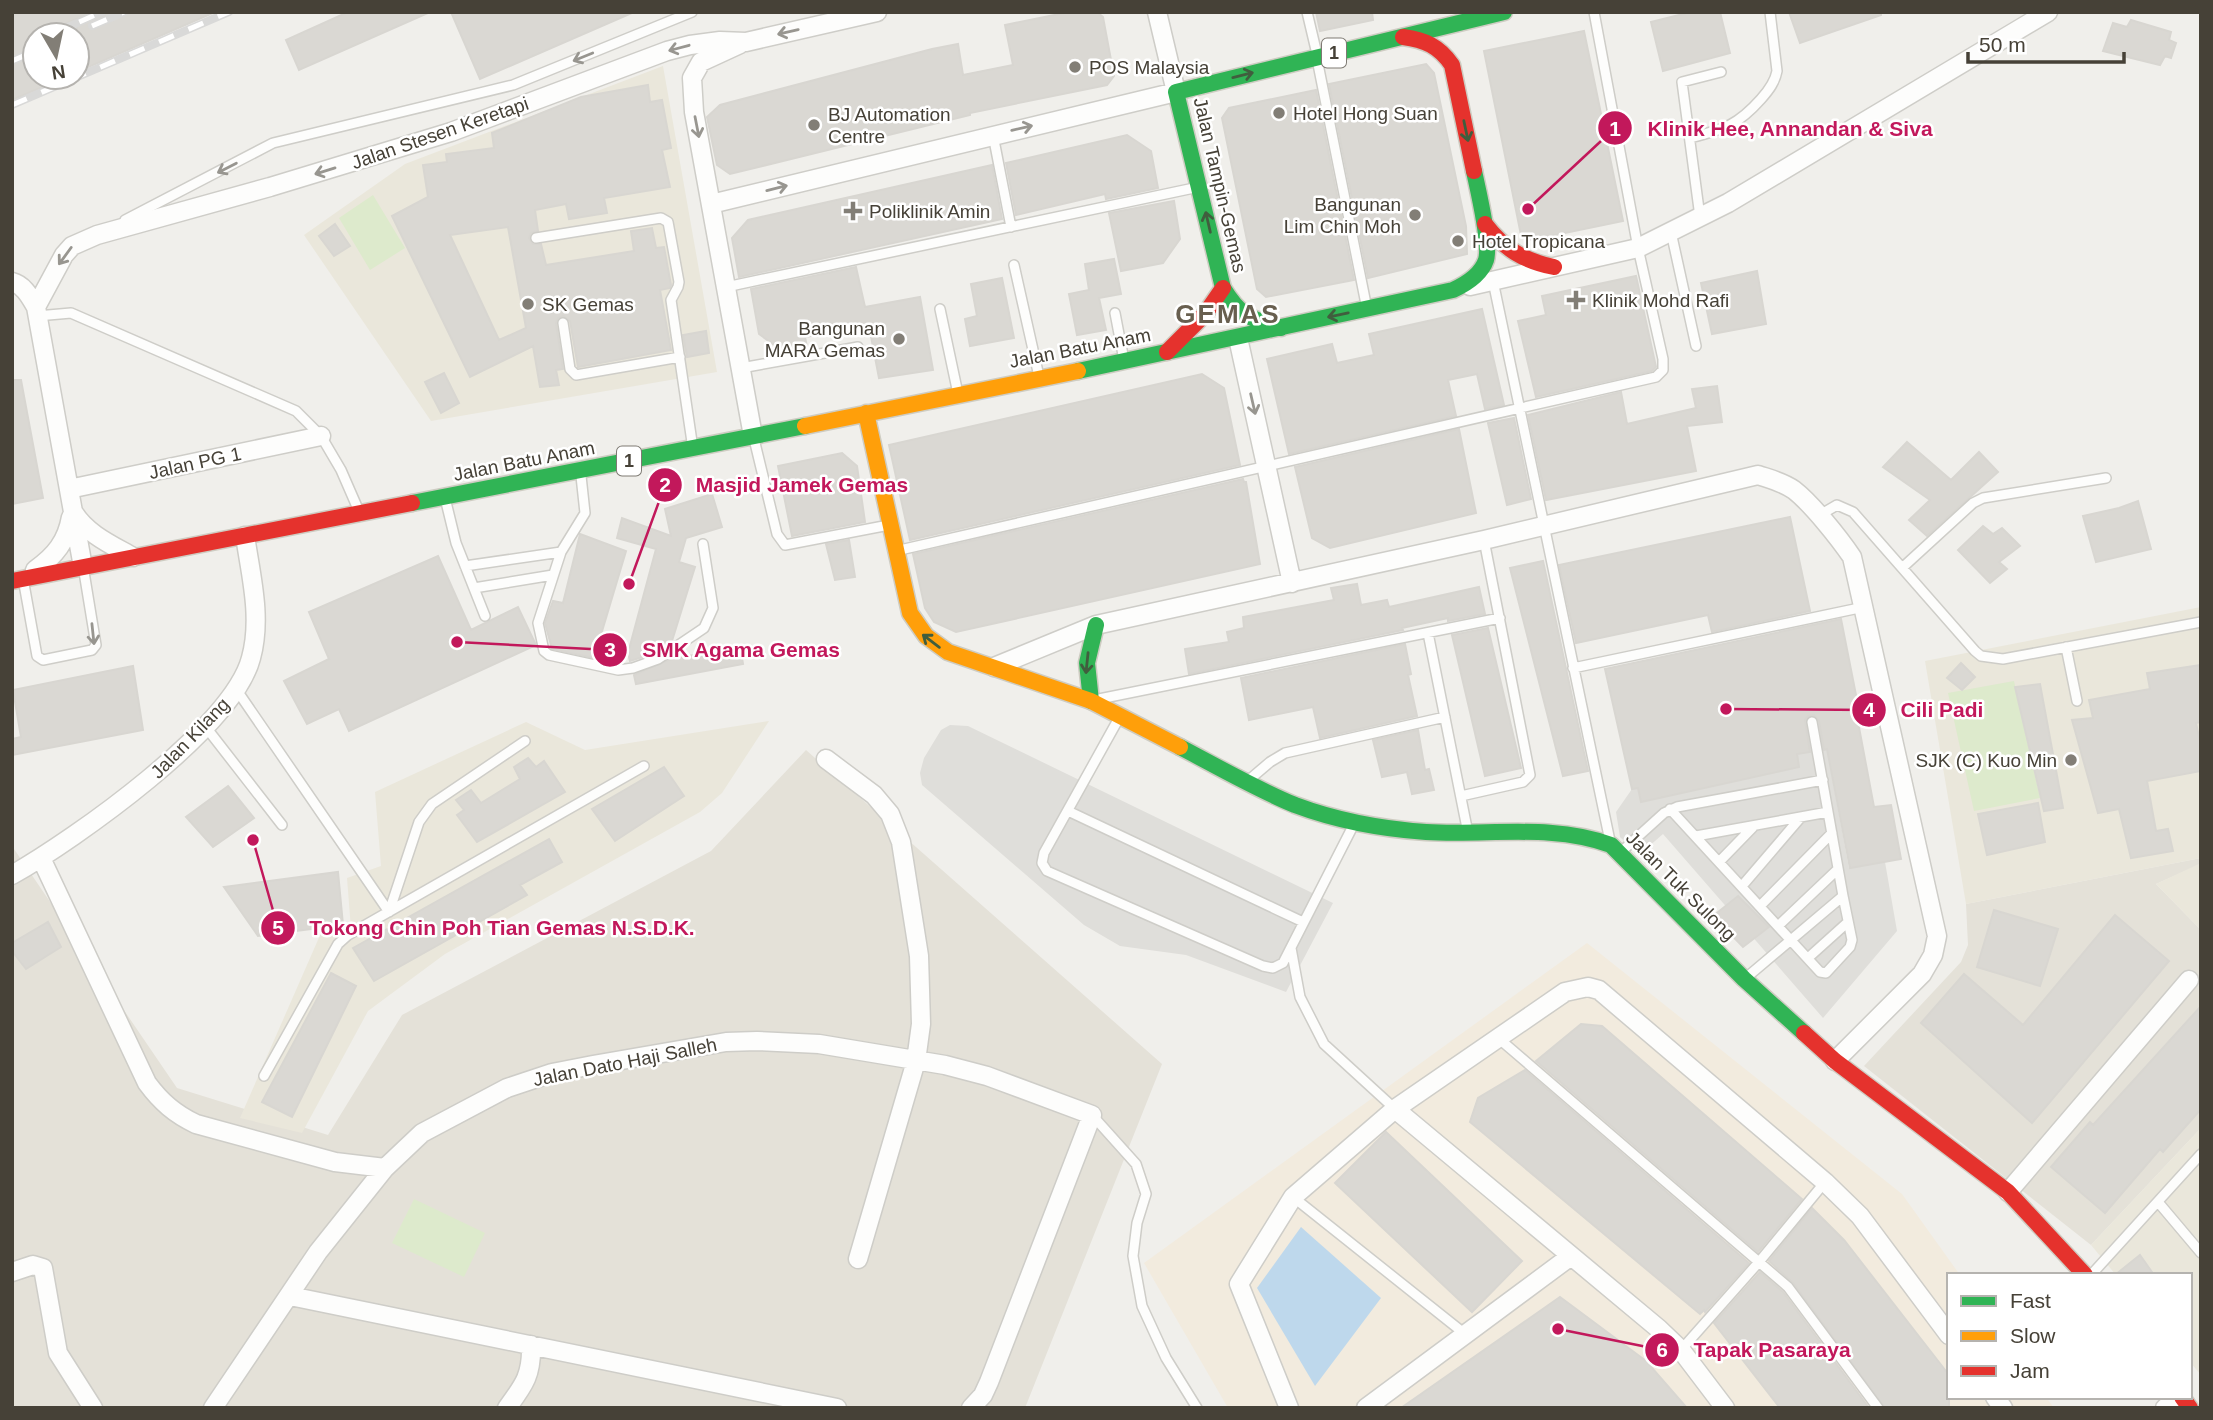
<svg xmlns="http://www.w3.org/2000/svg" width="2213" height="1420" font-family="Helvetica,sans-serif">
<rect width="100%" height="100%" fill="#f0efeb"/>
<!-- residential -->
<path fill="#e4e1d8" d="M806 750 1162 1064 1025 1408H12V846L177 1088 328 1135 402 1015 711 851Z
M2201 858V864L2156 884 2201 930V1128L2091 1245 1864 1066 1961 962 1968 945 1966 904Z"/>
<!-- commercial -->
<path fill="#f2ebde" d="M1587 943 1902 1194 1960 1275H1949V1397H2046L2054 1408H1228L1144 1263Z"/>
<!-- education -->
<path fill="#eae7db" d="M663 66 717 372 431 421 304 235 405 164Z
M2201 607V858L1966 904 1925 661Z
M769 721 722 793 700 812 445 954 368 1011 302 1133 240 1118 321 933 351 929 347 878 381 866 375 792 526 722 585 750Z
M2201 863V930L2156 884Z
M2201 1128V1375L2190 1362V1275H2116L2091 1245Z"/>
<!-- green -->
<path fill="#ddeacc" d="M373 195 405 248 370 270 339 218Z
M2014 681 2040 798 1974 811 1948 693Z
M414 1199 485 1233 464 1277 392 1243Z"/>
<!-- parking -->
<path fill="#dfdeda" d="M1820 713 1849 868 1885 862 1897 931 1823 1018 1663 834 1639 855 1620 837 1616 812 1632 789 1638 788 1641 802 1798 767 1797 754 1804 753 1797 719Z
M950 725 968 726 1333 903 1286 992 1186 955 1120 946 1084 925 922 785 920 773 924 758 941 730Z"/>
<!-- water -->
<path fill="#bed8ec" d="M1301 1227 1381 1298 1315 1386 1257 1288Z"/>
<!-- building -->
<path fill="#dad8d3" stroke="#d8d6d1" stroke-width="2" fill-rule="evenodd" d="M12 12H215L77 72V19L35 35V77H66L12 100Z
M348 12H430L299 70 286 40Z
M451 12H634L480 79Z
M1069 12H1097L1103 17 1114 76 1107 85 970 113V115L730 174 717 165 707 117 720 105 932 49 958 44 963 75 1013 65 1005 25Z
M1316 12H1372L1373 20 1320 31Z
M1691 12H1720L1730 53 1663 71 1651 22Z
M1789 12H1881V15L1800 43Z
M2131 20 2171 32 2169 40 2176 43 2171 58 2165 56 2160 65 2103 51 2113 23 2127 27Z
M1584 31 1623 221 1531 240 1521 235 1484 51Z
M1426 64 1434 73 1466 226 1467 254 1368 278 1329 84Z
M648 85 650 102 662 100 671 148 662 150 670 187 604 198 607 213 569 219 566 204 535 210 538 231 531 233 529 238 533 244H541L546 265 634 251 631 231 652 228 656 248 664 247 671 285 670 288 660 290 671 350 578 367 570 321 563 316 558 318 556 323 563 369 556 370 559 385 540 387 533 346 470 377 392 216 428 197 423 165 447 162 446 154 494 148 492 133 581 97ZM508 227 526 328 499 340 450 235Z
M1316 90 1354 280 1266 297 1257 289 1222 118 1229 108Z
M1127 135 1151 151 1158 188 1106 199 1105 194 1016 215 1006 163Z
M992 165 1002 219 739 277 732 238 748 220Z
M1174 201 1180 239 1163 263 1121 271 1109 213Z
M335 224 350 246 334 256 319 236Z
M1114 259 1121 294 1099 298 1106 330 1077 335 1069 294 1089 290 1085 264Z
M856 267 865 307 920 297 933 370 879 378 869 326 805 337 807 347 781 350 759 334 751 289Z
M1757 271 1766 324 1712 334 1701 283Z
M1636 276 1656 367 1652 371 1536 397 1518 321 1546 315 1542 296Z
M1002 278 1014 338 970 346 965 319 977 316 971 284Z
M1482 309 1504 405 1485 409 1477 374 1448 380 1456 416 1289 454 1267 359 1332 344 1337 363 1374 355 1369 334Z
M706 331 709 353 687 357 683 335Z
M444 373 459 403 441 413 425 382Z
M1202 374 1224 388 1240 465 910 540 889 445Z
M12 380H21L43 498 12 504Z
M1717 386 1722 422 1687 426 1696 471 1546 500 1528 415 1621 392 1627 424 1696 408 1692 389Z
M1514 418 1531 499 1507 505 1488 423Z
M1459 429 1476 513 1330 548 1312 538 1295 467Z
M1907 442 1951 480 1979 452 1998 472 1927 536 1909 520 1930 500 1883 467Z
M842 453 857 466 865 522 792 536 778 466Z
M1243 479 1244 482H1246L1260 564 956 632 934 622 925 608 913 554Z
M712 494 722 527 686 538 679 562 695 567 672 641 655 653 630 661 628 653 656 549 617 538 622 518 671 536 665 509Z
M2138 501 2151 549 2096 562 2083 516 2119 508Z
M1790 517 1810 611 1712 632 1708 615 1576 643 1559 565Z
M1983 526 1993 534 2002 528 2020 546 1999 562 2007 569 1990 583 1958 550Z
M580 534 626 551 594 658 552 649 545 623 553 601 563 603Z
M849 540 855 577 835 580 826 544Z
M438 556 471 630 518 607 536 645 349 731 339 709 307 724 284 681 329 659 309 612Z
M1543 561 1588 771 1563 776 1510 568Z
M1357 584 1361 605 1387 600 1389 607 1479 587 1485 614 1448 621V618L1402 628 1403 630 1189 674 1185 649 1229 642 1227 632 1244 628 1243 617 1334 600 1331 588Z
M1841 619 1858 705 1855 706 1874 807 1891 805 1901 859 1850 868 1827 749 1824 750 1819 721 1814 715 1808 716 1805 720 1810 752 1797 754 1799 767 1641 802 1638 788 1632 789 1605 669Z
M1488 628 1521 768 1485 776 1452 635Z
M1405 644 1411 674 1408 675 1417 716 1320 738 1313 707 1249 720 1241 678Z
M740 646 743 664 636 684 634 675 668 660Z
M1961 663 1975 677 1962 690 1947 678Z
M2201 665V722L2196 723 2201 746V771L2147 781 2156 831 2168 829 2173 851 2131 858 2119 809 2098 813 2072 720 2093 718 2089 700 2150 689 2147 673Z
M133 666 143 730 12 755V739L21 737 13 690Z
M2040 684 2063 808 2044 811 2015 687Z
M1418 730 1425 770 1429 769 1434 790 1412 794 1407 772 1382 777 1373 740Z
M528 758 536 767 544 761 565 792 477 842 457 815 464 810 456 800 471 790 481 803 520 779 514 767Z
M664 767 684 796 615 841 592 809Z
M228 786 254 818 213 847 186 817Z
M2038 803 2045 842 1987 855 1978 814Z
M549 839 562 862 520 885 527 895 374 981 353 948Z
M338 872 343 925 258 936 224 887Z
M1738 896 1769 927 1743 947 1713 916Z
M1994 910 2058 929 2040 986 1977 967Z
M2115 915 2169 961 2032 1123 1921 1023 1964 974 2023 1025Z
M48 922 61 947 26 969 12 951V943Z
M331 973 356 986 292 1117 262 1102Z
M2201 1006V1109L2163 1152 2160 1149 2105 1213 2051 1167 2090 1122 2093 1125Z
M1581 1024 1602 1026 1802 1199 1758 1252 1536 1061Z
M1525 1070 1749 1263 1705 1312 1704 1310 1700 1314 1470 1122 1478 1098Z
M1386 1132 1522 1261 1472 1312 1335 1183Z
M1812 1208 1844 1240 1949 1375V1408H1885L1793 1283 1769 1261Z
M2140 1255 2154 1275H2115Z
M1760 1272 1783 1292 1869 1408H1780L1714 1323Z
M1560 1297 1646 1361 1687 1408H1401Z"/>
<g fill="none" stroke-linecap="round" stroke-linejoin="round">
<!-- lane casing -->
<g stroke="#cecdc8" stroke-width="12">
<path id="lane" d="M1307 12 1316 50
M1318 64 1366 304
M993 135 1011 227
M1690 138C1724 129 1737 126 1761 99 1769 90 1775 82 1777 71L1770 12
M1700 217 1682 82 1721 72
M125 220 273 143 513 85 692 12
M1671 232 1696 346
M536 238 661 218 668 222 679 282 678 287 671 300 692 442
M1014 265 1038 372
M1493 281 1610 841
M726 287 1194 188
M940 309 957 389
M1115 313 1123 355
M37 316 71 313 296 411 321 436 341 470 358 509
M563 323 570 369 576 375 680 357
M741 368 858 347
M755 443 777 534 785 545 889 525
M581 476 585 513 561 552 538 623 544 651 549 655 618 670 633 668 658 659 704 628 713 608 703 544
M446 502 456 543 485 616
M1818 516 1837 505 1853 512 1975 651 1981 656 2003 659 2201 622
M900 550 1656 377 1663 370V359L1638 248 1594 12
M465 566 561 552
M1902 568 1973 503 1983 498 2106 478
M24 584 37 656 43 660 92 650 96 645 84 572
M474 588 553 575
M1428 633 1467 828
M2066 647 2077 701
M1573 668 1864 607
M236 689 389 912
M1099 699 1500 618
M1119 718 1044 853 1042 863 1047 871 1263 966 1273 968 1283 963 1354 824
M205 726 282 825
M1250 779 1270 762 1285 753 1445 717
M1461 796 1523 782 1530 775 1484 540
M1670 809 1820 972 1826 973 1850 947 1852 940 1843 896
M1068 811 1303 922
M1696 836 1828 812
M1622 851 1664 813 1677 807 1823 780
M1719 862 1753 827
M1742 886 1801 817
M1760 906 1832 833
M389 912 419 822 432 804 525 741
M1778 926 1838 869
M1291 948 1300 997 1324 1044 1395 1109
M1808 958 1848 922
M1747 977 1843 896 1812 722
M1497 1037 1788 1287 1878 1408
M264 1076 338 944 348 935 644 766
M1092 1115 1136 1164 1146 1194 1137 1223 1133 1256 1142 1306 1166 1358 1197 1408
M1293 1197 1465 1334
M2158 1202 2201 1253
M2091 1275 2201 1154
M1681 1350 1759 1262 1825 1182"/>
</g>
<!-- street casing -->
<g stroke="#cecdc8" stroke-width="21">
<path id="street" d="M740 44 701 62 692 78 694 112 753 436
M711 204 1176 92 1157 12
M12 282C24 285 30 297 36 307L83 567
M1470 286 1638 248 1728 203 2048 12
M36 307 64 255 72 246 97 235 270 187 451 132 667 51 690 45 720 41 746 42 877 12
M1238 338 1292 583
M69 489 321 436
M74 513C87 534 112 545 133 557
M35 570C55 556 67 541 71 517
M994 667 1096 625 1484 540 1758 475C1770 479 1783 482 1794 490 1812 504 1839 538 1852 557L1937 936 1933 955 1922 974 1835 1061
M826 759 874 795 890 814 901 842 919 956 921 1024 916 1061 858 1259
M41 858 147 1083C161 1102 175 1114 196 1124L335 1162 385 1168
M12 875C75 839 233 728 251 658 262 618 251 576 245 536
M1395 1109 1659 1329 1681 1350 1725 1408
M2008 1192 2189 980
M12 1272 33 1265 43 1268 58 1353 93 1408
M290 1296 837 1408
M1995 1397 2003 1408
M213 1408 318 1252 385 1168 422 1133 507 1088 552 1073 593 1065 726 1042 757 1041 819 1044 945 1065 987 1076 1092 1115 989 1382 983 1395 971 1408
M507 1408C524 1385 532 1375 531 1345
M1289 1408 1239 1284 1293 1197 1395 1109 1565 992 1588 987 1599 990 1825 1182 1860 1216 1949 1335
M1366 1408 1571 1256
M2165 1408 2179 1397"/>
</g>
<!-- fast casing -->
<g stroke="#ceccc2" stroke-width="19">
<path id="fast" d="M1281 328C1249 318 1241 317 1223 288L1176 92 1504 12
M1078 371 1453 290C1466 284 1481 275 1486 260 1491 243 1478 190 1474 171
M412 503 805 426
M1091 701 1087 663 1096 625
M1180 747C1218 767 1256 789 1295 805 1335 820 1383 829 1426 832 1487 836 1552 823 1611 845L1744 979 1804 1033"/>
</g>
<!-- slow casing -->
<g stroke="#ceccc2" stroke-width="19">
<path id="slow" d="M866 413 910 613 926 636 948 652 1091 701 1180 747
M805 426 1078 371"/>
</g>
<!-- jam casing -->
<g stroke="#ceccc2" stroke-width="19">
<path id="jam" d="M1403 37C1425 40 1439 46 1452 65L1474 171
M1485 224C1504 249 1524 261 1554 267
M1167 352 1205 314 1223 288
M12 581 412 503
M1804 1033 1835 1061 2008 1192 2085 1275
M2182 1397 2190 1408"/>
</g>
<!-- lane -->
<use href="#lane" stroke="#fdfdfc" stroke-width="9"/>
<!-- street -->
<use href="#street" stroke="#fdfdfc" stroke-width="18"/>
<!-- fast -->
<use href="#fast" stroke="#30b455" stroke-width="16"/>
<!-- slow -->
<use href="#slow" stroke="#ff9f0a" stroke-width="16"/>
<!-- jam -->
<use href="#jam" stroke="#e5322d" stroke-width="16"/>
<!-- rail casing -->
<g stroke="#d9d9d8" stroke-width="8">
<path id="rail" d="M92 26 124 12
M50 35 102 12
M12 61 35 51
M12 105 229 12"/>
</g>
<!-- rail -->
<use href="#rail" stroke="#fff" stroke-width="5" stroke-dasharray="16" stroke-linecap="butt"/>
</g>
<!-- one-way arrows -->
<defs><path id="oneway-shaft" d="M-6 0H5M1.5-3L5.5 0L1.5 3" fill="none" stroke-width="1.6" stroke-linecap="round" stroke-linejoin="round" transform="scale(1.75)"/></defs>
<g stroke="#989690">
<use href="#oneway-shaft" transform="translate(788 32) rotate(167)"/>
<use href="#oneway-shaft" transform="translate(679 48) rotate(165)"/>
<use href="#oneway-shaft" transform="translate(583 57) rotate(158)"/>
<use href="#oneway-shaft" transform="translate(697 127) rotate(79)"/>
<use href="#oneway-shaft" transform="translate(1022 128) rotate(-13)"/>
<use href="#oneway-shaft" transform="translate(227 168) rotate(153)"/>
<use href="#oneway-shaft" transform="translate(325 171) rotate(163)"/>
<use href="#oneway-shaft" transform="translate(777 188) rotate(-14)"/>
<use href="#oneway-shaft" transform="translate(65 256) rotate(126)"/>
<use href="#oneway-shaft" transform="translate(1253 404) rotate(77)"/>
<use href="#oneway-shaft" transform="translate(93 634) rotate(84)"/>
</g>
<g stroke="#405e3e">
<use href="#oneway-shaft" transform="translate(1243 75) rotate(-14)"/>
<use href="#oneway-shaft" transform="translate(1466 131) rotate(78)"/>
<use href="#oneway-shaft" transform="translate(1208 222) rotate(-103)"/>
<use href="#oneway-shaft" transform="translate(1338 315) rotate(168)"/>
<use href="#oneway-shaft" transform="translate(931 641) rotate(-143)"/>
<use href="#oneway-shaft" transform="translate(1087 663) rotate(96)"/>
</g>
<!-- markers -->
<g fill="#827e76" stroke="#fff" stroke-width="2.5">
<circle cx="1075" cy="67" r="7"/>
<circle cx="1279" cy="113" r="7"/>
<circle cx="814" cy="125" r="7"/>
<path d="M849.5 200.5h7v7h7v7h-7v7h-7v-7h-7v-7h7z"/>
<circle cx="1415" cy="215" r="7"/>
<circle cx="1458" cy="241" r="7"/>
<path d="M1572.5 289.5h7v7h7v7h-7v7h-7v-7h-7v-7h7z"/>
<circle cx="528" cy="304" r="7"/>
<circle cx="899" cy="339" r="7"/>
<circle cx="2071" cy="760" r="7"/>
</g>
<g text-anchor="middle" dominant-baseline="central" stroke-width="5" stroke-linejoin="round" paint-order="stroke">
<!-- shield labels -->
<g fill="#fff" stroke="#7e7a73" stroke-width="2">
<rect x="1322" y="38.5" width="24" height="29" rx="5"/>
<rect x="617" y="446.5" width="24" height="29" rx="5"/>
</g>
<g font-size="18" font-weight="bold" fill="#464137">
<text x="1334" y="53">1</text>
<text x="629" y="461">1</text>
</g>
<!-- poi labels -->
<g font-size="19" fill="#464137" stroke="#fff" text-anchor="start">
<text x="1089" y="67">POS Malaysia</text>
<text x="1293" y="113">Hotel Hong Suan</text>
<text x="828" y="114">BJ Automation<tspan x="828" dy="22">Centre</tspan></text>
<text x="1401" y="204" text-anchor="end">Bangunan<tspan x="1401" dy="22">Lim Chin Moh</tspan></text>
<text x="869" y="211">Poliklinik Amin</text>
<text x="1472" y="241">Hotel Tropicana</text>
<text x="1592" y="300">Klinik Mohd Rafi</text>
<text x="542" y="304">SK Gemas</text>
<text x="885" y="328" text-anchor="end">Bangunan<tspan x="885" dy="22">MARA Gemas</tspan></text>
<text x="2057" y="760" text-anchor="end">SJK (C) Kuo Min</text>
</g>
<!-- street labels -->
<g font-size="19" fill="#464137" stroke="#fff">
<text transform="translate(440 133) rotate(-19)">Jalan Stesen Keretapi</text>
<text transform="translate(1220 185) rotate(77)">Jalan Tampin-Gemas</text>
<text transform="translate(1080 348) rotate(-11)">Jalan Batu Anam</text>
<text transform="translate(524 461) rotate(-11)">Jalan Batu Anam</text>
<text transform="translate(195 463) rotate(-12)">Jalan PG 1</text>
<text transform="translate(190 738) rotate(-46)">Jalan Kilang</text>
<text transform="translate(1681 886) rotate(45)">Jalan Tuk Sulong</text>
<text transform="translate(625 1062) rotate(-11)">Jalan Dato Haji Salleh</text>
</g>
<!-- district labels -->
<g font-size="26" font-weight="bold" letter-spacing="2" fill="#685f4f" stroke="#fff">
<text x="1228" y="314">GEMAS</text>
</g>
</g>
<!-- callouts -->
<path fill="none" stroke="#c2185b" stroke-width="2.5" d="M1528 209L1615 128M629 584L665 485M457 642L610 650M1726 709L1869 710M253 840L278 928M1558 1329L1662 1350"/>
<g fill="#c2185b" stroke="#fff" stroke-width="2.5">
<circle cx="1528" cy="209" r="7"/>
<circle cx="629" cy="584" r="7"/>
<circle cx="457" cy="642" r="7"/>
<circle cx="1726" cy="709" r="7"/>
<circle cx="253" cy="840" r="7"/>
<circle cx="1558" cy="1329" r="7"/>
<circle cx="1615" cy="128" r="18"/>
<circle cx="665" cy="485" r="18"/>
<circle cx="610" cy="650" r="18"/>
<circle cx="1869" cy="710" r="18"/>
<circle cx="278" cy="928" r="18"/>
<circle cx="1662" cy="1350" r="18"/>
</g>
<g font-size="21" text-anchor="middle" font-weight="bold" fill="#fff">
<text x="1615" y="136">1</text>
<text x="665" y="492">2</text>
<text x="610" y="657">3</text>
<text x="1869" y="717">4</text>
<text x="278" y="935">5</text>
<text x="1662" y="1357">6</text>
</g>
<g font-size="21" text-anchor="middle" font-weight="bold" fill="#c2185b" stroke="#fff" stroke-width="5" stroke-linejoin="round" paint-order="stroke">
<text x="1790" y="136">Klinik Hee, Annandan &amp; Siva</text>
<text x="802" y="492">Masjid Jamek Gemas</text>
<text x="741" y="657">SMK Agama Gemas</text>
<text x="1942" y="717">Cili Padi</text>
<text x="502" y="935">Tokong Chin Poh Tian Gemas N.S.D.K.</text>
<text x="1772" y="1357">Tapak Pasaraya</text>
</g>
<!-- border -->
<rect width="2213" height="1420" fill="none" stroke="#464137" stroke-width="28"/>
<!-- legend -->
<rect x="1947" y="1273" width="245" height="126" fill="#ffffff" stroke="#b5b3af" stroke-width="2"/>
<rect x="1961" y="1296" width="35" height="10" fill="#30b455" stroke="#b5b3af" stroke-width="2"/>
<text x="2010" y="1308" font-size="21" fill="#464137">Fast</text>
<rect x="1961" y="1331" width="35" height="10" fill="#ff9f0a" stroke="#b5b3af" stroke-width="2"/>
<text x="2010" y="1343" font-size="21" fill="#464137">Slow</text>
<rect x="1961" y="1366" width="35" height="10" fill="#e5322d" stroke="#b5b3af" stroke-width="2"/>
<text x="2010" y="1378" font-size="21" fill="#464137">Jam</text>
<!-- north arrow -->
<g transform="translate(56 56) rotate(171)"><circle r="33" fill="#ffffff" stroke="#b5b3af" stroke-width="2"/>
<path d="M0-5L12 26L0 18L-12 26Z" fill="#827e76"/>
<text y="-10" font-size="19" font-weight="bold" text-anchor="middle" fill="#464137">N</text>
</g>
<!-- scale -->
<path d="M1968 52v10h156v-10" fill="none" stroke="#464137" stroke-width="3.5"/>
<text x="1979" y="52" font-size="21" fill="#464137" stroke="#ffffff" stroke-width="5" paint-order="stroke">50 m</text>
</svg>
